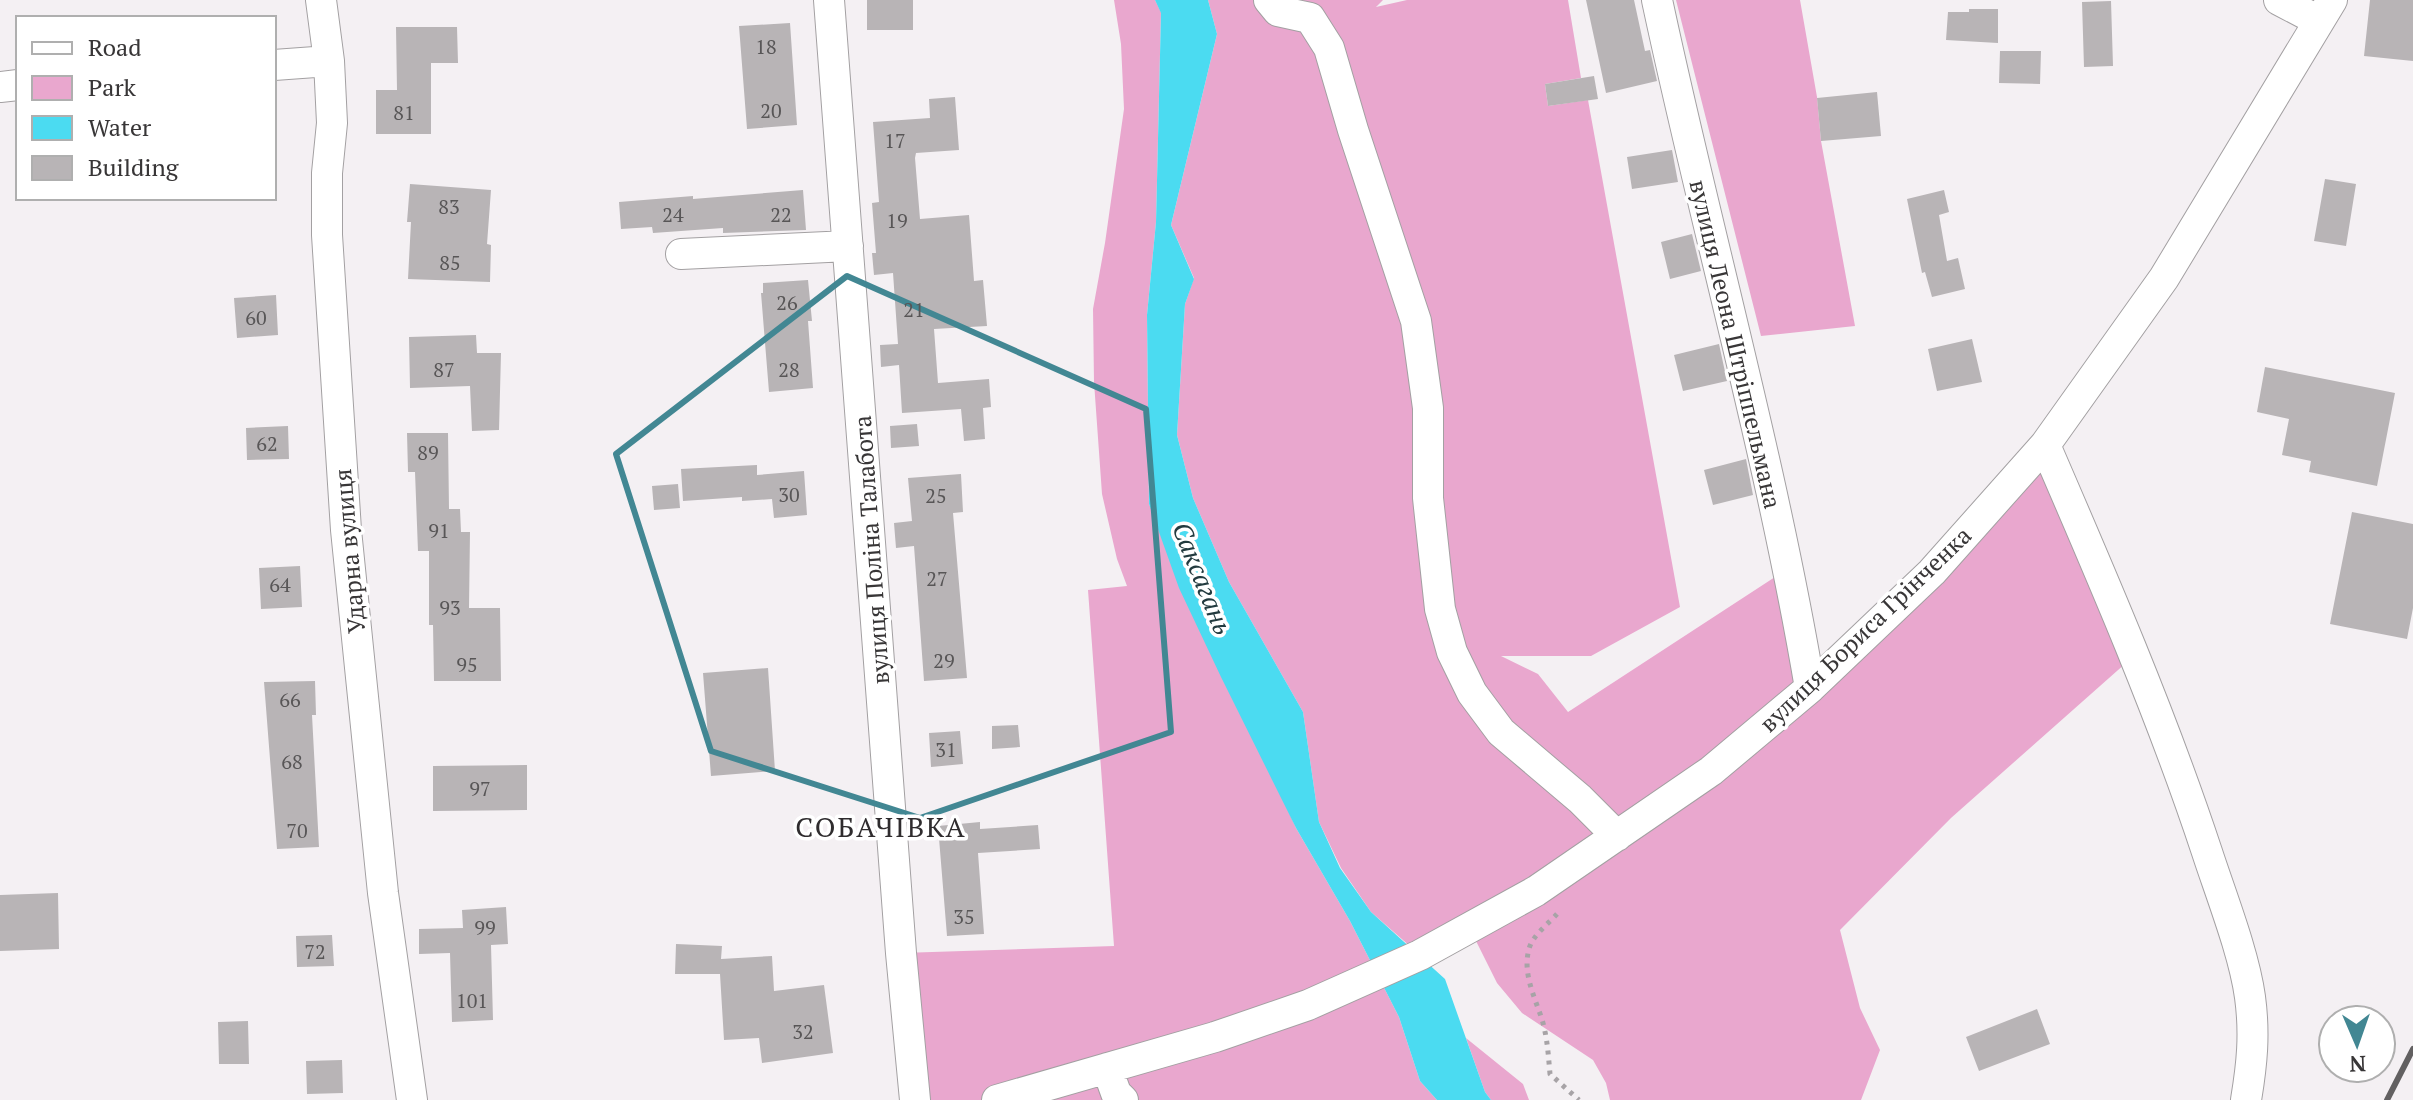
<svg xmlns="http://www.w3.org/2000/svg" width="2413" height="1100" font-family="'PT Serif',serif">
<rect width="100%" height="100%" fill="#f4f0f3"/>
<!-- green -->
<path fill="#e9a7ce" d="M1114 0H1155L1161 12 1156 222 1147 315 1149 504 1296 828 1350 921 1399 1017 1420 1081 1437 1100H915L901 953 1114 946 1088 590 1127 586 1117 559 1102 494 1094 382 1093 309 1105 243 1124 109 1121 44Z
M1208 0H1383L1376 7 1407 0H1568L1581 78 1545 84 1548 106 1588 100 1680 607 1591 656H1501L1538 674 1568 712 1789 568 1809 687 2045 445 2135 655 1951 818 1840 930 1860 1008 1880 1050 1861 1100H1610L1606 1083 1593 1060 1522 1013 1497 983 1470 929 1420 955 1371 912 1341 868 1319 822 1303 712 1229 582 1193 498 1177 435 1185 304 1194 278 1171 225 1217 34Z
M1676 0H1800L1817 97 1821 141 1855 326 1761 336Z
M1466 1038 1523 1084 1529 1100H1491L1485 1092Z"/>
<!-- water -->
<path fill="#4bdbf1" d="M1155 0H1208L1217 34 1171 225 1194 279 1185 304 1177 435 1193 498 1229 582 1303 712 1319 822 1340 868 1371 912 1445 979 1485 1092 1491 1100H1437L1420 1081 1399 1017 1350 921 1296 828 1221 677 1179 588 1149 504 1147 315 1156 222 1161 13Z"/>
<!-- building -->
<path fill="#b8b4b6" d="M867 0H913V30H867Z
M1586 0H1634L1645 51 1650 50 1657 81 1606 93Z
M2370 0H2413V61L2364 56Z
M2111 1 2113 66 2084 67 2082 2Z
M1969 9H1998V43L1946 40 1948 12H1969Z
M790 23 797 125 747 129 739 26Z
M396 27H457L458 63H431V134H376V90H397Z
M2000 51H2041L2040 84 1999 83Z
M1594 76 1598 99 1548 106 1545 84Z
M1877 92 1881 136 1821 141 1817 98Z
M955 97 959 150 916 153 915 158 920 219 969 215 974 281 983 280 987 326 934 329 938 383 989 379 991 407 983 408 985 439 964 441 961 409 902 413 899 365 881 367 880 345 898 344 893 273 874 275 872 253H876L872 203 879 202 873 122 930 118 929 99Z
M1672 150 1678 182 1632 189 1627 157Z
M2325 179 2356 184 2346 246 2314 241Z
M410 184 491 190 487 244 491 245 490 282 408 279 411 222H407Z
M803 190 806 230 723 233V228L653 233 652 227 621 229 619 202 693 196V199Z
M1944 190 1949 212 1939 215 1947 261 1958 258 1965 289 1932 297 1925 272 1922 273 1907 199Z
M1692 234 1701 271 1670 279 1661 242Z
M808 280 812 321H808L813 388 769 392 761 293H763V283Z
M276 295 278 335 237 338 234 298Z
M476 335 477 353H501L499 430 472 431 470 386 410 388 409 337Z
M1972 339 1982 382 1937 391 1928 349Z
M1719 344 1727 381 1683 391 1674 355Z
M2265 367 2395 393 2377 486 2309 472 2311 461 2282 455 2289 419 2257 412Z
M917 424 919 446 891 448 890 426Z
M288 426 289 459 247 460 246 428Z
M407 433H448L449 509H460L461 532H470L469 608H500L501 681H434L433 625H429V551H418L415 472H408Z
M1746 459 1753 495 1713 505 1704 470Z
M757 465V475L804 471 807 515 774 518 772 499 742 501V497L683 501 681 469Z
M961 474 963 512 953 513 967 678 924 681 914 546 896 548 894 523 912 521 908 478Z
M678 484 680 508 654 510 652 486Z
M2352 512 2413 524V608L2407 639 2330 624Z
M300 566 302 607 261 609 259 568Z
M768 668 775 771 711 776 703 673Z
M315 681 316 715H312L319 847 277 849 264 682Z
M1018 725 1020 747 992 749V726Z
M960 731 963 764 931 767 929 733Z
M527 765V810L433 811V766Z
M980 822V829L1038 825 1040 849 978 853 984 934 947 936 938 826Z
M58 893 59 949 0 951V895Z
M506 907 508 944 491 945 493 1020 452 1022 450 953 419 954V929L463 928 462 910Z
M332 935 334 966 297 967 296 936Z
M676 944 722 946 721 959 772 956 774 991 824 985 833 1053 762 1063 759 1038 724 1040 720 974H675Z
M2037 1009 2050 1044 1979 1071 1966 1037Z
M248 1021 249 1064H219L218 1022Z
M342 1060 343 1093 307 1094 306 1061Z"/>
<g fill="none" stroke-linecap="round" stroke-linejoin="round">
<!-- minor casing -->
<g stroke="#a3a0a2" stroke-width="32">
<path id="minor" d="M321 0 329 61 332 123 327 173V235L346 530 383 893 412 1100
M829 0 901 953 915 1100
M1269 0 1278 11 1310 18 1329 48 1353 130 1416 321 1428 408V498L1440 609 1452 652 1472 693 1501 732 1580 799 1617 836
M1657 0C1706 230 1771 457 1810 688
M2279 0 2319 21
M274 65 329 61
M0 87 18 85
M681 254 848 246
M2045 445C2103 579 2161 713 2207 852 2221 895 2244 953 2250 997 2255 1034 2252 1064 2246 1100
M1107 1068 1116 1093 1123 1100
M997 1100 1215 1037 1308 1005 1420 955 1536 891 1711 771 1810 688 1932 572 2045 445 2164 278 2332 0"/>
</g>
<!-- path -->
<path stroke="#a7a3a6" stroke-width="5" stroke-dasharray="4 6" stroke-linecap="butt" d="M1557 914C1548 924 1532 936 1529 949 1523 970 1532 991 1539 1011 1547 1031 1548 1052 1550 1074L1579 1100"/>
<!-- minor -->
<use href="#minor" stroke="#fff" stroke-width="30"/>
<!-- rail -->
<path stroke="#626061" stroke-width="6" d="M2387 1100 2413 1049"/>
</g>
<!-- marked area -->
<path fill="none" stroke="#428793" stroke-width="6" stroke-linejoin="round" d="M847 276 1146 409 1171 732 920 818 711 751 616 454Z"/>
<g text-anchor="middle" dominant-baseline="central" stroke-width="7" stroke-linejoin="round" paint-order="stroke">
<!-- number labels -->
<g font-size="20" fill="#585657">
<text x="766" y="46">18</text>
<text x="771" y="110">20</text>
<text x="404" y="112">81</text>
<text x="895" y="140">17</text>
<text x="449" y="206">83</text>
<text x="673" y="214">24</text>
<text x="781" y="214">22</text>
<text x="897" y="220">19</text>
<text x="450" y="262">85</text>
<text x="787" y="302">26</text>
<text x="914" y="309">21</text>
<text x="256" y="317">60</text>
<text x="444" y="369">87</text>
<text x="789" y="369">28</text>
<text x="267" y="443">62</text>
<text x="428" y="452">89</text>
<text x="789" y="494">30</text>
<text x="936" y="495">25</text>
<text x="439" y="530">91</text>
<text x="937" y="578">27</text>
<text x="280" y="584">64</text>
<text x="450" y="607">93</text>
<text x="944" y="660">29</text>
<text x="467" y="664">95</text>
<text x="290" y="699">66</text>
<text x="946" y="749">31</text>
<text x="292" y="761">68</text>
<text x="480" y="788">97</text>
<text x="297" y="830">70</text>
<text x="964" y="916">35</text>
<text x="485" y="927">99</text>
<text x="315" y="951">72</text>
<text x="472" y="1000">101</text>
<text x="803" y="1031">32</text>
</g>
<!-- street labels -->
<g font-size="24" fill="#383637" stroke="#fff">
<text transform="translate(1736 344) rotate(77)">вулиця Леона Штріппельмана</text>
<text transform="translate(871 550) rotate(-94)">вулиця Поліна Талабота</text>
<text transform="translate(349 551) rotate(-95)">Ударна вулиця</text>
<text transform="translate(1865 629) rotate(-44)">вулиця Бориса Грінченка</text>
</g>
<!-- water labels -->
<g font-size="26" font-style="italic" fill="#233b3f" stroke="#fff">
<text transform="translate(1203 578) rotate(68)">Саксагань</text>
</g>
<!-- quarter labels -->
<g font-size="28" letter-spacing="2" fill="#2f2c2e" stroke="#fff">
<text x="881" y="826">СОБАЧІВКА</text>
</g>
</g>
<!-- legend -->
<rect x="16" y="16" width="260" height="184" fill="#ffffff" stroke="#afafaf" stroke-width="2"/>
<rect x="32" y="42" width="40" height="12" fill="#ffffff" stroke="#afafaf" stroke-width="2"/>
<text x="88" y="56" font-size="24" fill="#383637">Road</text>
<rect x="32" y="76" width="40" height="24" fill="#e9a7ce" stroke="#afafaf" stroke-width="2"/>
<text x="88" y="96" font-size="24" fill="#383637">Park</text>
<rect x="32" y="116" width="40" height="24" fill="#4bdbf1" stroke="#afafaf" stroke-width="2"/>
<text x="88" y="136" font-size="24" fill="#383637">Water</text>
<rect x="32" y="156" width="40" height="24" fill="#b8b4b6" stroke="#afafaf" stroke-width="2"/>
<text x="88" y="176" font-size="24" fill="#383637">Building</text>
<!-- north arrow -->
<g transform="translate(2357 1044) rotate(178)"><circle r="38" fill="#ffffff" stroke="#afafaf" stroke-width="2"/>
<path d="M0-6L14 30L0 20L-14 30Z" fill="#428793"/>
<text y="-12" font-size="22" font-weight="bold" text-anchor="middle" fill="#383637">N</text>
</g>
</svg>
